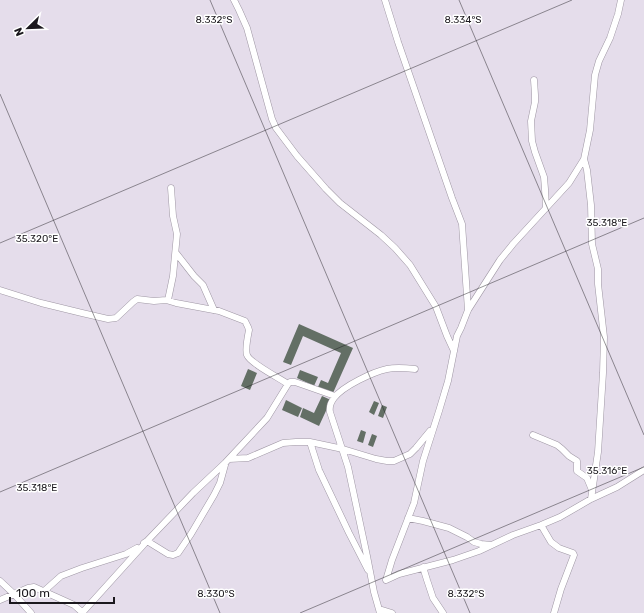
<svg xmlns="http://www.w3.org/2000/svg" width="644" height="613" font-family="Rubik,sans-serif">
<rect width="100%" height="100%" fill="#e5ddeb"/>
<!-- building -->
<path fill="#636f65" d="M299 324 353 348 333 393 318 387 321 380 328 383 341 353 303 336 291 365 283 362Z
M248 369 257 373 250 390 241 386Z
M300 370 318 377 314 386 297 378Z
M322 396 331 400 319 426 300 417 303 408 314 413Z
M286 400 302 408 298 417 282 410Z
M374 401 379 403 374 415 369 412Z
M382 405 387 407 383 418 378 416Z
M361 430 366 432 363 443 357 441Z
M372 434 377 436 373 447 368 445Z"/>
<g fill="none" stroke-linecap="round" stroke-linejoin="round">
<!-- street casing -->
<g stroke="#9f97a4" stroke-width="7">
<path id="street" d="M234 0 239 10 247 28 272 119 276 128 297 156 326 189 340 203 381 235 395 248 410 265 436 307 447 336 454 351
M385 0 398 42 452 198 462 224 468 310
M534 80 535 95V102L531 121 532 141 535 152 544 177 545 189 546 208
M584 159 587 170 591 205 592 244 598 269V284L604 337 603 373 598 452 591 499
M176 253 194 276 203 285 214 310
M0 290 41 303 82 313 108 319 116 318 133 302 137 299 154 301 166 300 176 303 219 311 245 321 248 327 249 330C248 335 245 350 247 355 250 363 279 378 288 384
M168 300 173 276 177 234 173 216 171 188
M533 435 557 445 562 449 569 456 577 461V471L587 478 592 490
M310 442 319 470 349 533 368 570
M229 459 248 458 283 443 296 442H310L343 449 376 459 387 461H394L410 454 416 448 430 431
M408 518 423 521 449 528 467 537 474 542 481 544 491 545
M541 525 551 542 559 548 573 553 574 555 561 589 554 613
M144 543 147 541 168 554 173 555 178 553 191 534 214 495 220 483 225 465
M423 567 427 580 433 598 443 613
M386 580 392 560 414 503 423 461 439 411 448 381 457 336 461 328 468 310 500 260 513 244 569 183 584 159 590 130 595 75 599 61 610 38 618 14 621 0
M386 580 399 574 453 560 479 551 513 535 541 525 560 517 591 499 617 487 644 470
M0 581 14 594 31 613
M43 592 61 576 82 568 126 554 137 548
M0 600 28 588 34 587 74 605 83 613
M379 609 392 613
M82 613 147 541 193 493 225 463 267 418 288 384 290 382H295L335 396
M380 613 374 592 367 556 348 467 330 412C329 407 331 402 334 398 343 386 373 372 387 369 396 367 406 368 415 369"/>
</g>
<!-- street -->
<use href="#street" stroke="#fff" stroke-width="6"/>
</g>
<!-- ticks -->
<path fill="none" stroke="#1b181d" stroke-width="1" stroke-opacity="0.45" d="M210 0 470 613M459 0 644 435M0 94 220 613M0 243 572 0M0 492 644 218M300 613 644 467"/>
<g font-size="10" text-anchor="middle" fill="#1b181d" stroke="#fff" stroke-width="3" stroke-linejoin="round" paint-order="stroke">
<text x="214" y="23">8.332°S</text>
<text x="463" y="23">8.334°S</text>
<text x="607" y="226">35.318°E</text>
<text x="37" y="242">35.320°E</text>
<text x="607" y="474">35.316°E</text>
<text x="37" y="491">35.318°E</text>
<text x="216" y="597">8.330°S</text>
<text x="466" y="597">8.332°S</text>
</g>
<!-- north arrow -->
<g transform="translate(28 28) rotate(247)" stroke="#ffffff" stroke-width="3" paint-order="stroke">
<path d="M0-3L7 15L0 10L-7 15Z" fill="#1b181d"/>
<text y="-6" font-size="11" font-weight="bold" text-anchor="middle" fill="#1b181d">N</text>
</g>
<!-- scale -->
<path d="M10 597v6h104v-6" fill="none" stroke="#1b181d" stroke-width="2"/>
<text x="16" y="597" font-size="12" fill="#1b181d" stroke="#ffffff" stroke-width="3" paint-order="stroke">100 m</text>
</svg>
